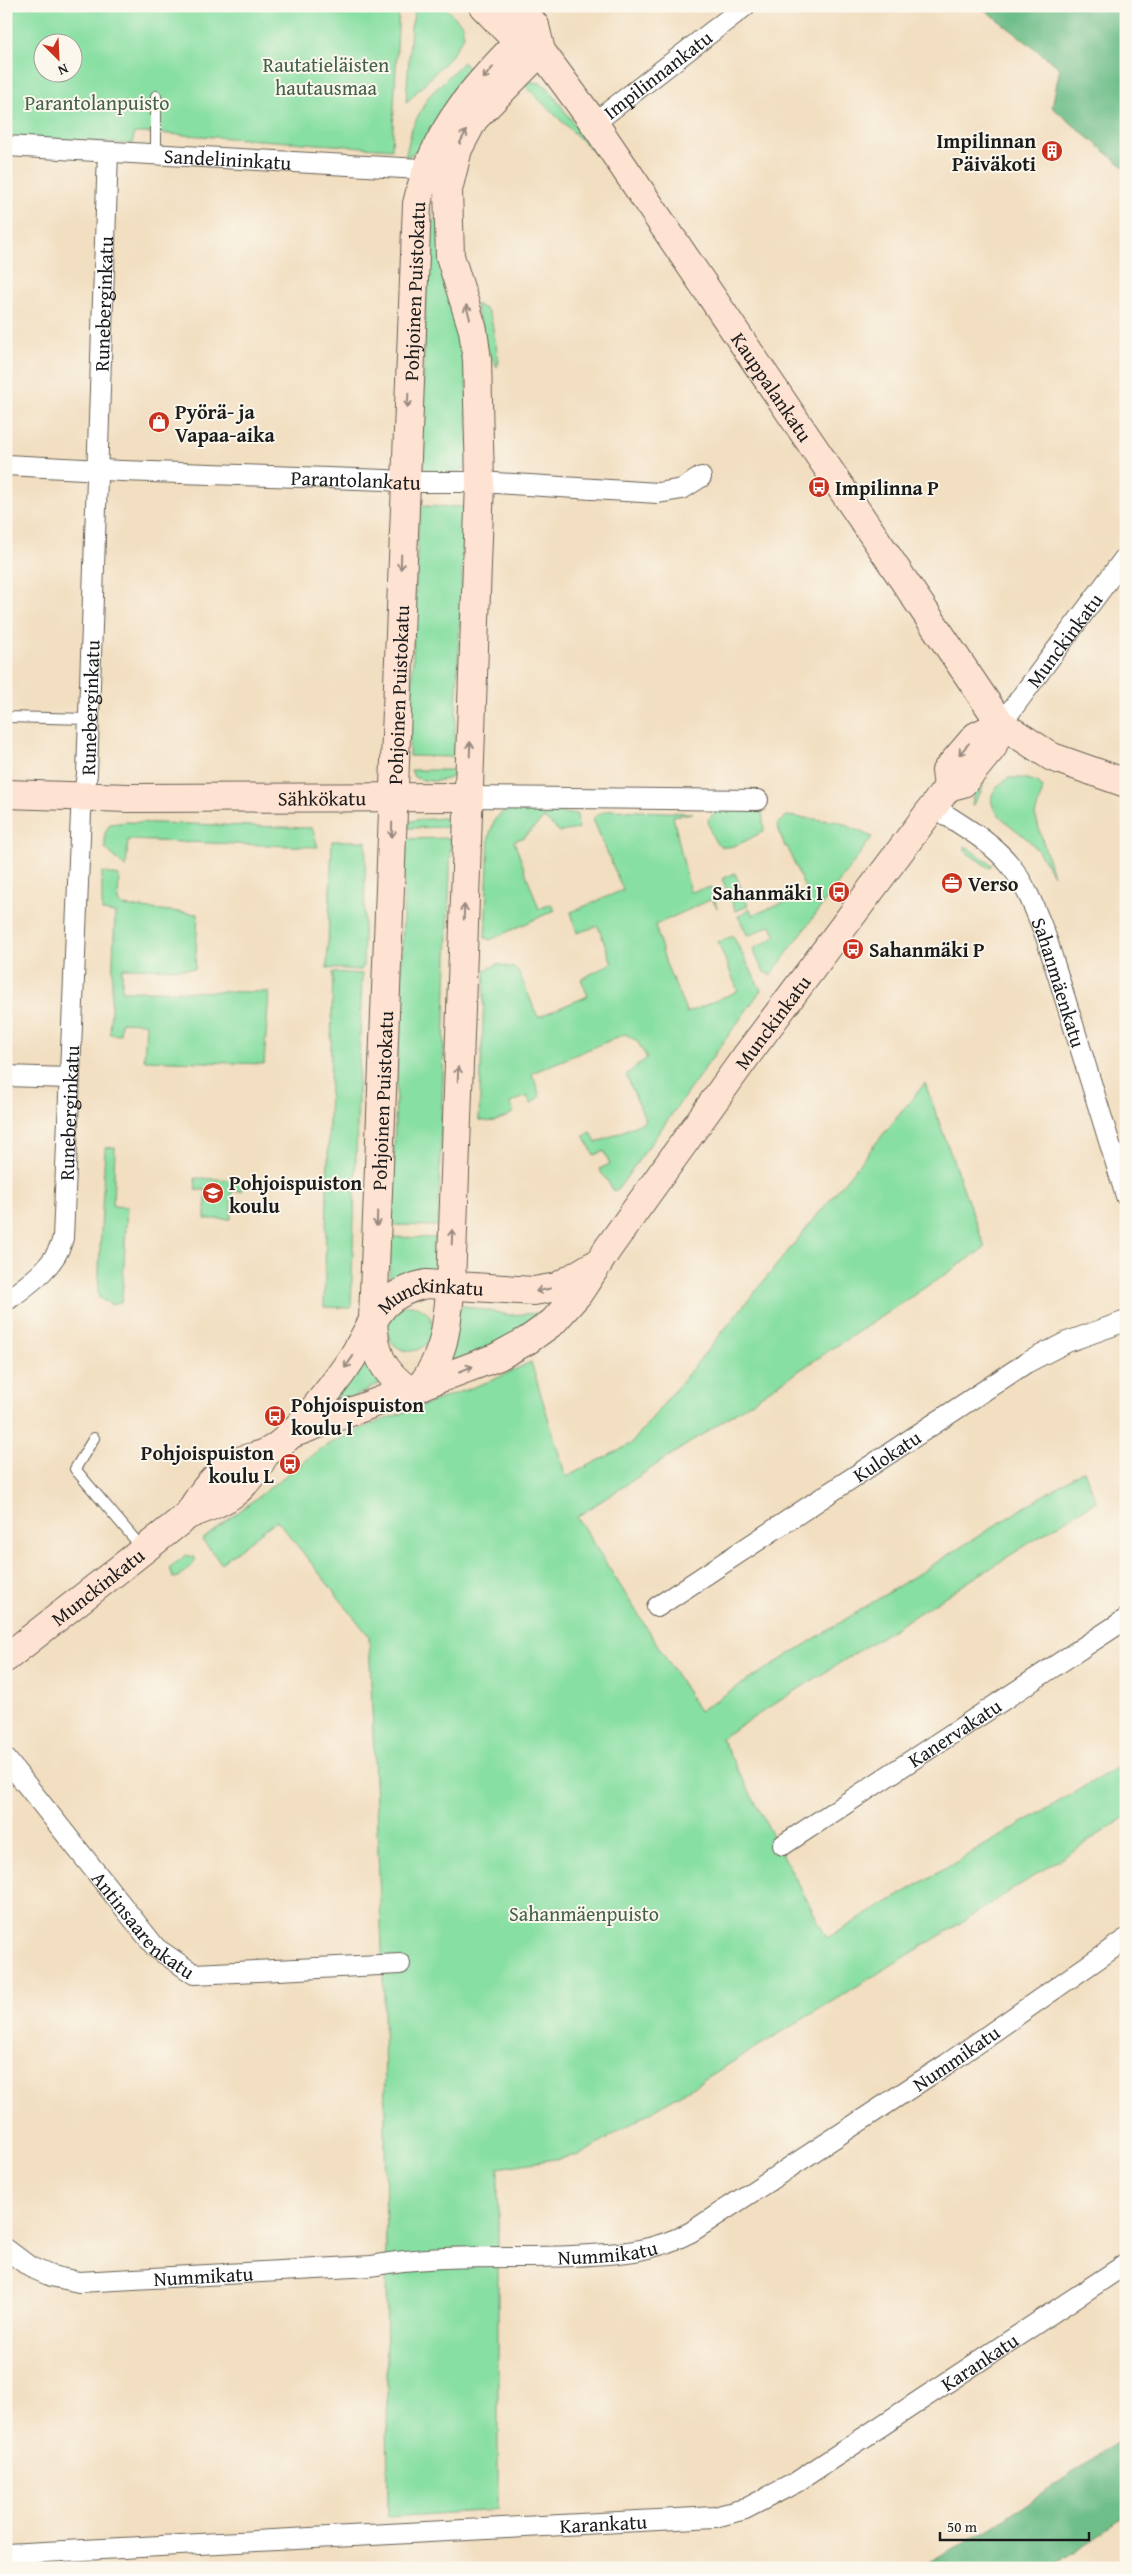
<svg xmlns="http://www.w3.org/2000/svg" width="1132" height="2574" font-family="'Gentium Book Plus',serif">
<rect width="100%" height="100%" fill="#fbf7ec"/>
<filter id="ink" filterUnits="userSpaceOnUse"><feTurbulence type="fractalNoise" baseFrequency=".02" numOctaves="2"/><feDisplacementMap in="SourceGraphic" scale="10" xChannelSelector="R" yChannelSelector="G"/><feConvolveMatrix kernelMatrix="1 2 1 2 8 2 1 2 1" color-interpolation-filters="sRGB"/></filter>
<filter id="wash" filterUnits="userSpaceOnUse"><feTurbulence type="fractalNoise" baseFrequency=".0096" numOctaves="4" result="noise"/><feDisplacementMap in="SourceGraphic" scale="20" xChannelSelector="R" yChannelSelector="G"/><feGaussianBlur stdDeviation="1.12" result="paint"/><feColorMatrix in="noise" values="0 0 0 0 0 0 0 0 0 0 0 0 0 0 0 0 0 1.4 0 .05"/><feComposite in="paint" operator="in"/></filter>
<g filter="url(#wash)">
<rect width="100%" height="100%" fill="#f2dec0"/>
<!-- green -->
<path fill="#88dfa3" stroke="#527e60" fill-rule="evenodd" d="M6 6H399L392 149 156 133H134L133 144 6 136ZM42 42H72V72H42Z
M416 6H444L462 24 464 36 451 56 406 103 411 28Z
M463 62 475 75 423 147 405 158 412 128 428 97Z
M532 82 540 83 548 88 596 154 527 88 525 83Z
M429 220 441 221 464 318 469 463C461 477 430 477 420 464Z
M475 304 487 310 491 318 499 361 497 367 487 349Z
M419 506 465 507 454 757 409 756Z
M411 770H455L453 776C442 783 425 782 414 777Z
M984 775 982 790 972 806 974 787Z
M1009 778H1022L1038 782 1043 789 1035 815 1053 875C1047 865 1041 854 1034 846 1018 826 964 805 1009 778Z
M721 809 762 811 764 831C737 845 715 863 708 820L715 812Z
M505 810 577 814 578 829 560 832 544 818 524 837 514 841 539 909 551 904 555 910 490 940 485 938 489 836 495 819Z
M610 810 693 813 673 816 690 892 711 887 717 908 712 899 655 925 666 964 687 1013 738 991 718 942 733 936 761 990 618 1189 614 1191 599 1169 610 1164 604 1151 594 1155 584 1136 591 1132 596 1143 646 1121 626 1075 647 1058 637 1041 625 1034 532 1073 540 1096 531 1104 527 1096 510 1103 514 1112C501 1120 493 1124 479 1120L485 970 498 964 517 969 538 1017 588 996 581 979 612 963 598 926 577 933 571 912 623 890 593 819 598 814Z
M787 816 839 822 872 837 771 975 763 971 753 949 776 937 771 925 748 936 738 916 750 909 753 915 807 893 787 846 785 847 777 824Z
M443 818 449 821 451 827 407 828 408 822 416 820Z
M127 822 312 828 318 847 128 840 126 868 105 848V833L110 824Z
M451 838 438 1226 391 1225 406 839Z
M332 841H366L363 967 361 970 327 968Z
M965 846 992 865 989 868 965 851Z
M102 872 119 876 118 902 123 906 198 914 195 969 122 968V991L269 992 264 1064 144 1060 146 1023 121 1022 120 1035 110 1034 115 913 102 911Z
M735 873 748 906 736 911 722 879Z
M333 972 362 974 351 1308 324 1307Z
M925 1083 985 1248 577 1517 699 1711 1084 1470 1096 1501 721 1738 827 1938 1126 1762V1817L954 1927 580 2155 498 2168V2510L388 2517 384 1997 369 1636 277 1520 221 1563 202 1540 320 1449 356 1430 493 1380 531 1362 566 1477 631 1444Z
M115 1147 113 1206 127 1207 122 1301 112 1305 99 1298 98 1292 105 1148Z
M195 1178 242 1180V1191H232L231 1219H205L206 1190H196Z
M390 1237 437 1238 436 1272 389 1285Z
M387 1328a23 23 0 1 1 46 0a23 23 0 1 1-46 0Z
M460 1305 509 1315 541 1313 544 1315 523 1333 445 1365Z
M364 1356 374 1373 385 1381 337 1405 332 1401Z
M186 1555 194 1557 196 1561 179 1577 173 1578 170 1568Z"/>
<!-- forest -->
<path fill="#6ebe89" stroke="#456d52" d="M980 6H1126V169L1052 107 1060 68Z
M1126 2436V2516L1060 2561 1048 2568H920L993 2527Z"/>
</g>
<g filter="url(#ink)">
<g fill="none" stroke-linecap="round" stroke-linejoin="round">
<!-- lane casing -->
<g stroke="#676055" stroke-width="12">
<path id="lane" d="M156 155V96
M6 717 89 719
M94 1438 75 1469 143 1549"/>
</g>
<!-- street casing -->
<g stroke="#676055" stroke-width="22">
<g id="street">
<path id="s1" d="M594 123 745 6"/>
<path id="s2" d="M6 146 439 170"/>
<path id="s3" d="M6 465 122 471 386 480 405 482H480L658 493 682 489 701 477"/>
<path id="s4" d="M1001 724 1126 556"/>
<path d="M469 797 758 800"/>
<path id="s5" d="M934 807C959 824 991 841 1010 865 1027 886 1036 912 1046 937L1126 1196"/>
<path d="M6 1076 68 1078"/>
<path id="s6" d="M6 1301C29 1284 56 1266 63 1238L81 813 87 774 108 152"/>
<path id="s7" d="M657 1607 1026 1363 1067 1342 1126 1321"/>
<path id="s8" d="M6 1759 156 1948 194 1974 400 1964"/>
<path id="s9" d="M783 1845 1126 1619"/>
<path id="s10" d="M6 2249 30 2267 51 2276 79 2282 371 2266C437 2253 507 2259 573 2256 618 2254 651 2253 691 2232L947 2064 1126 1939"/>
<path id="s11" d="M6 2554 715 2517 745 2509 795 2483 1126 2264"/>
</g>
</g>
<!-- secondary casing -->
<g stroke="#676055" stroke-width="30">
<g id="secondary">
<path d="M483 6 518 42 535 49"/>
<path id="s12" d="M519 6 535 26 541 51 594 123 1001 724 1052 757 1126 783"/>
<path d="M948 787 946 771 976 736 1001 724"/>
<path id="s13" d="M6 794 128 798 469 797"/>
<path d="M421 1386C447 1351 446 1326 451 1285L480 482 477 360 473 330 450 256 448 190 458 149 474 119 541 51"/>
<path id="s14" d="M409 1390C381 1371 374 1351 373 1318L417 204C433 129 481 78 535 26"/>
<path id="s15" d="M289 1435 497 1357 528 1340 553 1322 578 1294 609 1247 747 1055 948 787 963 783 992 748 1001 724"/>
<path id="s16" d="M188 1515C200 1495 216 1470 240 1461 248 1457 257 1457 265 1453 284 1445 299 1425 313 1410 327 1393 342 1374 354 1355 375 1319 380 1294 426 1284L534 1291 557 1287 592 1266"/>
<path id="s17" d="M6 1658 188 1515C229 1500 244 1492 266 1453"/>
</g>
</g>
<!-- lane -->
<use href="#lane" stroke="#fff" stroke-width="10"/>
<!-- street -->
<use href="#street" stroke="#fff" stroke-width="20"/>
<!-- secondary -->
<use href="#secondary" stroke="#fee3d2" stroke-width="28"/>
</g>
<!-- one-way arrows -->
<defs><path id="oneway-shaft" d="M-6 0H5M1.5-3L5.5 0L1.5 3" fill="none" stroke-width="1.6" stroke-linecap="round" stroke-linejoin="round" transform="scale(1.25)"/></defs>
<g stroke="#988980">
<use href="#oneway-shaft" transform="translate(488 73) rotate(131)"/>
<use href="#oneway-shaft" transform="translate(463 137) rotate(-63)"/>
<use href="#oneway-shaft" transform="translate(468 312) rotate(-106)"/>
<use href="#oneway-shaft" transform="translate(408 400) rotate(93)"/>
<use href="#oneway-shaft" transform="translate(401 562) rotate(92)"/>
<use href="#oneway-shaft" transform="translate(470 749) rotate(-88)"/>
<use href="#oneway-shaft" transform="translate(964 749) rotate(131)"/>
<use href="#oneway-shaft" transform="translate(392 830) rotate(91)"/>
<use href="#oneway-shaft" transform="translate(464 912) rotate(-88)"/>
<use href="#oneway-shaft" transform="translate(458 1074) rotate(-88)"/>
<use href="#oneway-shaft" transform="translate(377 1219) rotate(92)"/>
<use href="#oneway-shaft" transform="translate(452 1237) rotate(-88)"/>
<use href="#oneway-shaft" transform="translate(543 1290) rotate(169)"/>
<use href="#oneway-shaft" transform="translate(349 1362) rotate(125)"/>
<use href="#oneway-shaft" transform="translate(466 1369) rotate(-21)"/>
</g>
</g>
<!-- icons -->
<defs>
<g id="building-disc" transform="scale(1.125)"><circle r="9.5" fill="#c8321e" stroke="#fbf7ec"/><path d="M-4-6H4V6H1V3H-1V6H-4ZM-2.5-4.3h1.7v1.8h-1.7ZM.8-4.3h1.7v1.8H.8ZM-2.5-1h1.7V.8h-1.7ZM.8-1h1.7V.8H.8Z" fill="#fff"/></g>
<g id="shop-disc" transform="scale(1.125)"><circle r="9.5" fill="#c8321e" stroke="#fbf7ec"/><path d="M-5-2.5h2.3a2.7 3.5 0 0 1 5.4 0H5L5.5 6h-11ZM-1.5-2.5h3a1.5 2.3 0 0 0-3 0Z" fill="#fff"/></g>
<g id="bus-disc" transform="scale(1.125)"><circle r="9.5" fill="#c8321e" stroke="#fbf7ec"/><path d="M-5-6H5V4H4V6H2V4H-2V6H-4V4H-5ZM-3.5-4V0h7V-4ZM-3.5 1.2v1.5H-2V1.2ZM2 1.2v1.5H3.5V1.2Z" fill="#fff"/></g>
<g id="office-disc" transform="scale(1.125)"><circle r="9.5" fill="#c8321e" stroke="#fbf7ec"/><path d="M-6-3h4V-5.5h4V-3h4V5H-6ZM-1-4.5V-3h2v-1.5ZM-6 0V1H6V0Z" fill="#fff"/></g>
<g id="school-disc" transform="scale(1.125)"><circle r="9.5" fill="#c8321e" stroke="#fbf7ec"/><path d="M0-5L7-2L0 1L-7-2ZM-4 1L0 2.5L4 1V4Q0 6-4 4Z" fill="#fff"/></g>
</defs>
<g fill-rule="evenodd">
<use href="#building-disc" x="1052" y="151"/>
<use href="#shop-disc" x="159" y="422"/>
<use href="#bus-disc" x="819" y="487"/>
<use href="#office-disc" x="952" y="883"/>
<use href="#bus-disc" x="839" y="892"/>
<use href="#bus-disc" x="853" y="949"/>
<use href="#school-disc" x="213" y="1193"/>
<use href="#bus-disc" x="275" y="1416"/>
<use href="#bus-disc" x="290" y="1464"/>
</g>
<g text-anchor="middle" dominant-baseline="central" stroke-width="4" stroke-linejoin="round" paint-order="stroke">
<!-- park labels -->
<g font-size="20" fill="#42604b" stroke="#fbf7ec">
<text x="326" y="64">Rautatieläisten<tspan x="326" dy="23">hautausmaa</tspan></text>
<text x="97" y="102">Parantolanpuisto</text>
<text x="584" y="1913">Sahanmäenpuisto</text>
</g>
<!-- street labels -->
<g font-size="20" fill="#1c1c1c" stroke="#fbf7ec">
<text stroke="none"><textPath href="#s1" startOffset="80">Impilinnankatu</textPath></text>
<text stroke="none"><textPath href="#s2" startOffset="222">Sandelininkatu</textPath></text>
<text stroke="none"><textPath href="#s14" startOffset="1112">Pohjoinen Puistokatu</textPath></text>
<text stroke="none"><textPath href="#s6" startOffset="1022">Runeberginkatu</textPath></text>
<text stroke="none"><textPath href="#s12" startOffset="459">Kauppalankatu</textPath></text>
<text stroke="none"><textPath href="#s3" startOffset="350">Parantolankatu</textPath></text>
<text stroke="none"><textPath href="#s4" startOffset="105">Munckinkatu</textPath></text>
<text stroke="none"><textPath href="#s14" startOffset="708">Pohjoinen Puistokatu</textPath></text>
<text stroke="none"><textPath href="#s6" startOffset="618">Runeberginkatu</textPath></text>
<text stroke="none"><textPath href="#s13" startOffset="316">Sähkökatu</textPath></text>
<text stroke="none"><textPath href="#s5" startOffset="224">Sahanmäenkatu</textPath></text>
<text stroke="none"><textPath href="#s15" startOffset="660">Munckinkatu</textPath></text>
<text stroke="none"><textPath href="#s14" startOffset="302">Pohjoinen Puistokatu</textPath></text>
<text stroke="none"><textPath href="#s6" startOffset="212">Runeberginkatu</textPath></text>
<text stroke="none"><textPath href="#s16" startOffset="344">Munckinkatu</textPath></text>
<text stroke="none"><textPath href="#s7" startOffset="275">Kulokatu</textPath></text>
<text stroke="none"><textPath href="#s17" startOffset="116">Munckinkatu</textPath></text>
<text stroke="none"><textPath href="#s9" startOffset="205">Kanervakatu</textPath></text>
<text stroke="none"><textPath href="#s8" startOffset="216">Antinsaarenkatu</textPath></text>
<text stroke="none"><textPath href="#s10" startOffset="1015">Nummikatu</textPath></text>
<text stroke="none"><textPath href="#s10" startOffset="611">Nummikatu</textPath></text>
<text stroke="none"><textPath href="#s10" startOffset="206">Nummikatu</textPath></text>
<text stroke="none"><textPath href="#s11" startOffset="1018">Karankatu</textPath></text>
<text stroke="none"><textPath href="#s11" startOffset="598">Karankatu</textPath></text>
</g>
<!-- poi labels -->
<g font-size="20" font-weight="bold" fill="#1c1c1c" stroke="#fbf7ec" text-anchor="start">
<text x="1036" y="140" text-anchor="end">Impilinnan<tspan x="1036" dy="23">Päiväkoti</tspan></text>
<text x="175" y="411">Pyörä- ja<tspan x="175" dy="23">Vapaa-aika</tspan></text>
<text x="835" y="487">Impilinna P</text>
<text x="968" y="883">Verso</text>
<text x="823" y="892" text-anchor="end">Sahanmäki I</text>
<text x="869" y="949">Sahanmäki P</text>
<text x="229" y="1182">Pohjoispuiston<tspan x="229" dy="23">koulu</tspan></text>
<text x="291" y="1404">Pohjoispuiston<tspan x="291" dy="23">koulu I</tspan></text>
<text x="274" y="1452" text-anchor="end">Pohjoispuiston<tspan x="274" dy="23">koulu L</tspan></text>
</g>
</g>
<!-- margin -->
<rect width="1132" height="2574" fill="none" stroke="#fbf7ec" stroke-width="25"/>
<!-- north arrow -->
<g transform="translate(58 58) rotate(156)"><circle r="24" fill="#fbf7ec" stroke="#a29f99"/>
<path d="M0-4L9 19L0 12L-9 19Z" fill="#c8321e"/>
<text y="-8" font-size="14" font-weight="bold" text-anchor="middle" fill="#1c1c1c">N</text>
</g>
<!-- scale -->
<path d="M940 2532v8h149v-8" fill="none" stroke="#1c1c1c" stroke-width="2.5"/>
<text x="947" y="2532" font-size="15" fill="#1c1c1c" stroke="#fbf7ec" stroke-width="4" paint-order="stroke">50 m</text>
</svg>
